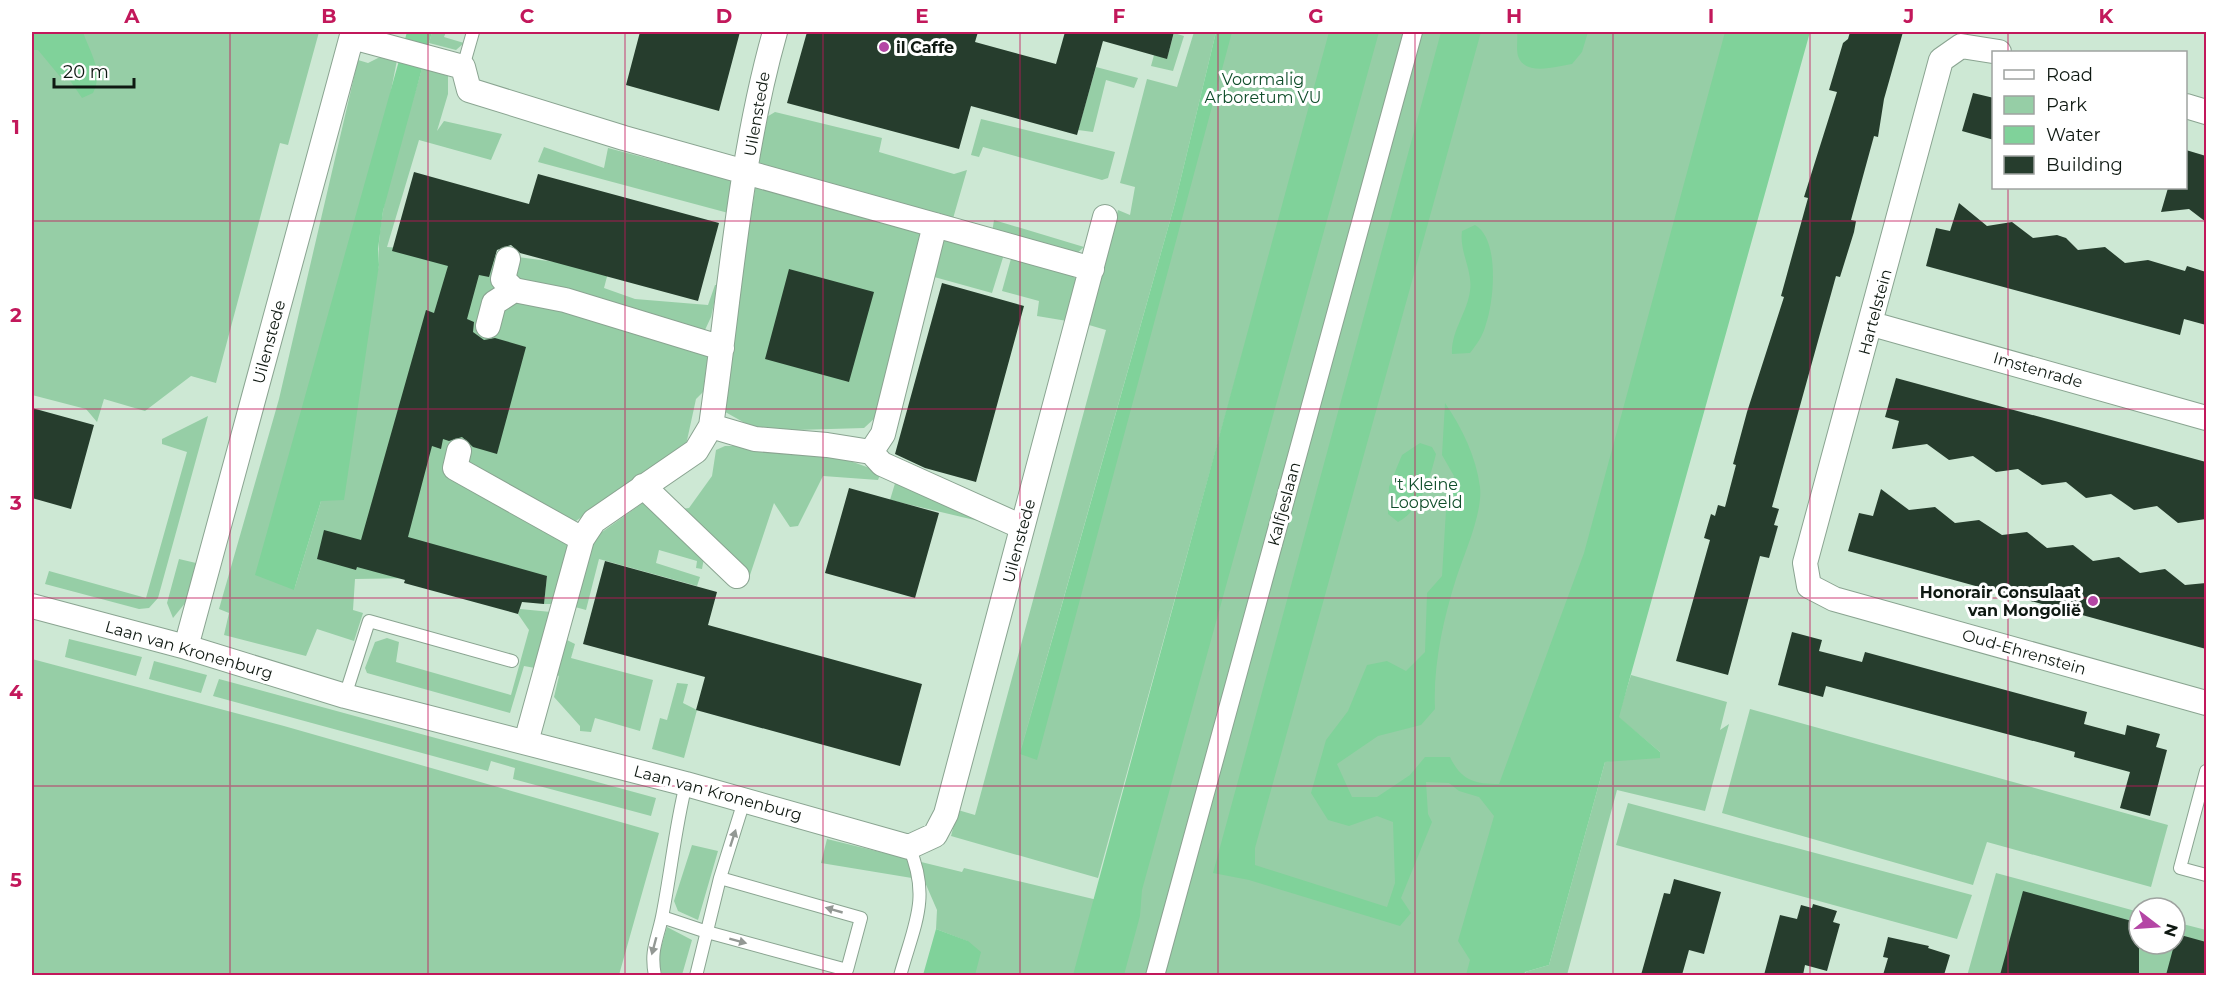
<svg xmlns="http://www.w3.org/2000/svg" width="2238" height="1007" font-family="Montserrat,sans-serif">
<rect width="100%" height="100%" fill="#cde8d4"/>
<!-- green -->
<path fill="#96cea6" d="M32 32H319L288 145 280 143 216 383 191 376 145 411 104 399 97 422 86 409 32 395Z
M432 32H446L444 37 464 43 456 50 429 43Z
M1194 32H1216L1175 203 1020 753 1226 32H1331L1098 878 951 836 958 810 975 815 1106 330 1089 325 1118 210 1130 215 1135 187 1120 183 1147 79 1177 87Z
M1373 32H1728L1471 975H965L967 941 936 929 937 910 924 880 821 863 827 839 962 872 964 868 1135 909Z
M1174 33 1184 36 1173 71 1151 66 1154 55 1167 58Z
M382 56 397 60 294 590 321 501 379 265C375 208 407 124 422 68L448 76V94L437 131 444 121 502 134 491 160 419 140 387 247 502 255 609 269 604 288 635 299 708 305 715 285H718L711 317 705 330 695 334 708 355 703 392 696 399 686 445 573 523 553 604H544L547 576 355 579 353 610 363 613 354 641 317 629 306 656 224 635 229 613 219 609 279 399 358 60 368 63Z
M1096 67 1138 78 1134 88 1106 80 1093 132 1078 130Z
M775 112 882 138 879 152 954 174 967 170 952 222 763 171 758 159 765 118Z
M981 119 1115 152 1108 178 1102 180 983 147 979 157 971 155Z
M544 147 604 168 608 148 734 181 732 214 538 162Z
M756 184 918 226 923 238 877 416 864 428 759 431 720 409Z
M994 220 1084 247 1075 255 992 233Z
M937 238 1005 251 992 293 927 275Z
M1012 255 1064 268 1077 280 1067 321 1037 316 1039 301 1002 291Z
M208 416 158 598 149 608 139 609 45 584 49 571 146 598 187 452 162 444V439Z
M725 446H772L822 451 881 472 878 480 823 476 798 526 790 527 774 503 750 575 738 570 674 510 689 508 712 476 716 450Z
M896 480 983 522 890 500Z
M647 500 704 558 702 569 696 568 697 561 659 550 656 563 700 577 697 586 599 559 586 610 575 607 595 537Z
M179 559 196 563 186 602 173 618 167 603Z
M520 609 551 612 535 668 524 666 510 713 367 673 365 668 375 642 387 638 399 642 396 662 511 695 529 630 518 614Z
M69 639 142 657 136 676 65 657Z
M565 639 575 644 571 658 653 680 640 731 595 718 591 732 580 731V726L554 697 559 676 555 674Z
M32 659 284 726 659 833 619 975H32Z
M154 661 207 675 201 693 149 679Z
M1631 675 1727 702 1720 730 1729 724 1705 811 1617 790 1567 975H1528L1525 972 1549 965 1605 762 1660 752 1618 717Z
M219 679 656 798 651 816 513 779 515 768 491 761 488 771 213 696Z
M677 683 688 684 683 703 697 710 684 758 652 749 660 718 667 720Z
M1750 709 2168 825 2151 887 1987 842 1973 885 1722 813Z
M1628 803 1972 895 1957 939 1616 845Z
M692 845 718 851 698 920 678 911 674 901Z
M1996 873 2139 912V944H2175V922L2206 930V975L1967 976Z
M667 927 692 940 682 975H662L658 958Z"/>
<!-- water -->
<path fill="#80d29a" d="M32 32H83C90 53 104 71 93 93L82 98 69 79H62L38 50H32Z
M407 32H432L383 211 378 249 379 265 344 500 321 501 294 590 255 575Z
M1216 32H1232L1037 760 1020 754 1175 203Z
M1329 32H1379L1142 890 1140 916 1124 975H1073Z
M1441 32H1481L1255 848V865L1387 907 1395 883 1393 822 1377 816 1349 826 1328 820 1311 793 1326 740 1348 711 1367 665 1387 661 1406 671 1425 652 1427 593 1442 576 1446 510 1454 476 1442 455 1445 403C1462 428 1476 456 1480 487 1483 513 1464 554 1456 579 1443 620 1433 666 1435 709L1421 725 1378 736 1337 764 1352 797H1377L1410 775 1425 757H1450C1461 780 1474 784 1499 784L1584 553 1725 32H1810L1619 717 1660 752V758L1605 762 1549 965 1525 972 1524 975H1466L1470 960 1458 941 1494 816 1479 797 1459 791 1449 783 1426 782 1428 814 1432 822 1401 898 1411 913 1400 926 1249 880 1213 873Z
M1517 32H1588L1582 52 1572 64C1557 66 1525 77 1518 56 1516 49 1518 39 1517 32Z
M1475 225C1500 239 1494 301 1486 324 1483 336 1477 344 1470 353L1452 354C1451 331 1467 313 1470 291 1473 270 1459 252 1462 231Z
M1420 443 1432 447 1436 454C1430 478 1421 510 1398 522L1388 514 1389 487 1397 467 1402 455Z
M936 929 968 941 981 952 975 975H923Z"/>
<!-- building -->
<path fill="#263d2d" d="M640 32H740L719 111 626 85Z
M807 32H978L975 42 1056 64 1065 32H1174L1167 59 1103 41 1077 135 971 106 959 149 787 103Z
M1850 32H1903L1884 99 1878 137 1874 136 1851 220 1856 221 1854 232 1840 277 1836 276 1772 507 1779 509 1774 525 1778 526 1769 558 1760 556 1728 675 1676 661 1710 540 1704 538 1711 514 1715 516 1718 505 1725 507 1736 465 1733 464 1747 412 1784 297 1781 296 1808 198 1804 197 1837 92 1829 90 1843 43 1848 39Z
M1973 93 1994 98V140L1962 131Z
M2186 150 2206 156V222L2189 209 2161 212 2168 188H2186Z
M414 172 529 204 538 174 719 223 698 301 520 253 511 245 497 250 489 277 479 275 467 319 474 322 473 332 484 340 495 338 526 347 497 454 473 447 462 437 449 441 443 439 441 449 432 446 408 537 547 576 544 604 522 602 518 614 404 583 405 580 357 567 356 570 317 559 324 530 361 540 426 310 434 313 448 266 392 251Z
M1959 203 1987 226 2012 222 2033 238 2057 235 2066 238 2078 250 2105 247 2125 263 2148 260 2185 271 2187 266 2206 272V325L2184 319 2180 335 1926 266 1936 228 1950 231Z
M789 269 874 292 849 382 765 359Z
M942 283 1024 306 976 482 925 468 895 454Z
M1896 378 2206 462V519L2178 523 2157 506 2134 510 2111 494 2086 498 2066 482 2042 485 2018 469 1996 472 1973 456 1949 460 1927 444 1892 449 1899 421 1885 417Z
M32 408 94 425 71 509 32 498Z
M849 488 939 513 915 598 825 573Z
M1881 489 1909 510 1935 507 1955 523 1979 520 2002 535 2027 532 2047 548 2073 545 2093 561 2119 557 2140 573 2165 569 2185 585 2206 583V649L1848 551 1859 513 1873 516Z
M605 561 717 592 708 625 922 684 900 766 696 710 705 677 583 644Z
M1792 632 1822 640 1819 651 1862 662 1865 652 2087 712 2084 724 2125 735 2127 725 2160 734 2156 747 2167 750 2150 816 2120 808 2130 772 2074 757 2075 752 1826 686 1823 697 1778 685Z
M1674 879 1721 892 1704 954 1689 950 1682 975H1641L1664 893 1670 894Z
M2023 891 2139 923V975H2000Z
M1813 904 1837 911 1833 922 1840 924 1827 971 1805 965 1803 975H1764L1780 915 1797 919 1801 905 1812 908Z
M2177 934 2206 942V975H2166Z
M1888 937 1929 946 1928 948 1950 955 1944 975H1883L1888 958 1883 957Z"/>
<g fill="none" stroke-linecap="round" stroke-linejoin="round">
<!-- service casing -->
<g stroke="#8aa491" stroke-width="14">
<path id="service" d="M463 67 473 32
M345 696 369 621 512 661
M2206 771 2180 868 2206 875
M662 917 707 932 847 970 861 918 720 878
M655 976C650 950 657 941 662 917 671 872 675 828 686 784
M696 976 720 878 744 801
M900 976C914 925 931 898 909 847"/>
</g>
<!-- pedestrian casing -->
<g stroke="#8aa491" stroke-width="20">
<path id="pedestrian" d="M1155 976 1413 32"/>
</g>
<!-- minor casing -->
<g stroke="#8aa491" stroke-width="26">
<path id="minor" d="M352 37 463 67 469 90 624 138 1092 269
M1999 52 1961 46 1941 60 1805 563 1809 586 1834 599 2206 703
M2186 106 2206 112
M508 259 503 279 514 290
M1872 324 2206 418
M488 326 494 303 514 290 565 300 722 348
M711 426 755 439 827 445 871 452 882 464 1022 527
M459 451 455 468 582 539
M871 452 883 434 935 225
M643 486 737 576
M32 606 186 647 345 696 686 784 909 847 935 835 946 814 1105 217
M186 647 353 32
M526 742 582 539 594 521 696 451 711 426C730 295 739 159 775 32"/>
</g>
<!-- service -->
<use href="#service" stroke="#fff" stroke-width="12"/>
<!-- pedestrian -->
<use href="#pedestrian" stroke="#fff" stroke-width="18"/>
<!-- minor -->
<use href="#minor" stroke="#fff" stroke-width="24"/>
</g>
<!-- one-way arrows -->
<defs><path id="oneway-solid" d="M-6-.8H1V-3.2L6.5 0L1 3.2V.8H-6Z" transform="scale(1.5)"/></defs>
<g fill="#939894">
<use href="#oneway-solid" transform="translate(733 838) rotate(-72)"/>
<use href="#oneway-solid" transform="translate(834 910) rotate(-164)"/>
<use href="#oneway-solid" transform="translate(738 941) rotate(15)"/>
<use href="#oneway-solid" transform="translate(654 946) rotate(105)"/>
</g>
<!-- grid -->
<path fill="none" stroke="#c2185b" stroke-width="1.5" stroke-opacity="0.55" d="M230 32V976M428 32V976M625 32V976M823 32V976M1020 32V976M1218 32V976M1415 32V976M1613 32V976M1810 32V976M2008 32V52M2008 188V976M32 221H2206M32 409H2206M32 598H2206M32 786H2206"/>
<!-- markers -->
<g fill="#b446a5" stroke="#fff" stroke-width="2">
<circle cx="884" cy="47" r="6"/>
<circle cx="2093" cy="601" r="6"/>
</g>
<g text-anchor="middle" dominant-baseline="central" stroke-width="6" stroke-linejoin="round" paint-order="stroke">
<!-- poi labels -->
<g font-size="16" font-weight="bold" fill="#0f1912" stroke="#fff" text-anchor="start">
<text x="896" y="47">il Caffe</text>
<text x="2081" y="592" text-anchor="end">Honorair Consulaat<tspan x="2081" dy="18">van Mongolië</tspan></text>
</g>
<!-- park labels -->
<g font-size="16" fill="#104e2b" stroke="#fff">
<text x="1263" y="79">Voormalig<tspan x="1263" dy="18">Arboretum VU</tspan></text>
<text x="1426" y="484">'t Kleine<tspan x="1426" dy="18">Loopveld</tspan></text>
</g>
<!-- street labels -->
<g font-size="16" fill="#0f1912" stroke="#fff">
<text transform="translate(757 114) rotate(-80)">Uilenstede</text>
<text transform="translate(1875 312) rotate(-75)">Hartelstein</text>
<text transform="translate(269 342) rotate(-75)">Uilenstede</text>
<text transform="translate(2038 370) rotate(16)">Imstenrade</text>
<text transform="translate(1284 504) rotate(-75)">Kalfjeslaan</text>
<text transform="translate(1019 541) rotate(-75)">Uilenstede</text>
<text transform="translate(189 650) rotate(16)">Laan van Kronenburg</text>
<text transform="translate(2024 652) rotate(16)">Oud-Ehrenstein</text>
<text transform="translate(718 793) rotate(15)">Laan van Kronenburg</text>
</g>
</g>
<!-- border -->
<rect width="2238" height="1007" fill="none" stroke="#ffffff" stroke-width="66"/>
<!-- legend -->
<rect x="1992" y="51" width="195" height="138" fill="#ffffff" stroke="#9fa3a0" stroke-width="1.5"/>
<rect x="2004" y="70" width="30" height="9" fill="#ffffff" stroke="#9fa3a0" stroke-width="1.5"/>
<text x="2046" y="81" font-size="18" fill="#0f1912">Road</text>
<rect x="2004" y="96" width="30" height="18" fill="#96cea6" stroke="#9fa3a0" stroke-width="1.5"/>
<text x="2046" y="111" font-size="18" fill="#0f1912">Park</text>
<rect x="2004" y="126" width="30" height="18" fill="#80d29a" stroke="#9fa3a0" stroke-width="1.5"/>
<text x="2046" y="141" font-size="18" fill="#0f1912">Water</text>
<rect x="2004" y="156" width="30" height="18" fill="#263d2d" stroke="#9fa3a0" stroke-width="1.5"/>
<text x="2046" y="171" font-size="18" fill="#0f1912">Building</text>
<!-- north arrow -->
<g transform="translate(2157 926) rotate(107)"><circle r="28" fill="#ffffff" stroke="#9fa3a0" stroke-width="1.5"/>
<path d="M0-4.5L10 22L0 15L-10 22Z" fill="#b446a5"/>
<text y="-9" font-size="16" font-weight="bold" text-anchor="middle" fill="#0f1912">N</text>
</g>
<!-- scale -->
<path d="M54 78v9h80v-9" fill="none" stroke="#0f1912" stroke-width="3"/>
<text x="63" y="78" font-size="18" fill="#0f1912" stroke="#ffffff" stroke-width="4.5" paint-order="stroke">20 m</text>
<rect x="33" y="33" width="2172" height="941" fill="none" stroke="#c2185b" stroke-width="2"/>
<g font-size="20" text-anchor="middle" font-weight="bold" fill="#c2185b">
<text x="132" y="23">A</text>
<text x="329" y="23">B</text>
<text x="527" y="23">C</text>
<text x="724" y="23">D</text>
<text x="922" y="23">E</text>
<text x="1119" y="23">F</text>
<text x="1316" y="23">G</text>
<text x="1514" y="23">H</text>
<text x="1711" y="23">I</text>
<text x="1909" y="23">J</text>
<text x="2106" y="23">K</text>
<text x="16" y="134">1</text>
<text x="16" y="322">2</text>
<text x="16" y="510">3</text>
<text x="16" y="699">4</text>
<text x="16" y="887">5</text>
</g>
</svg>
